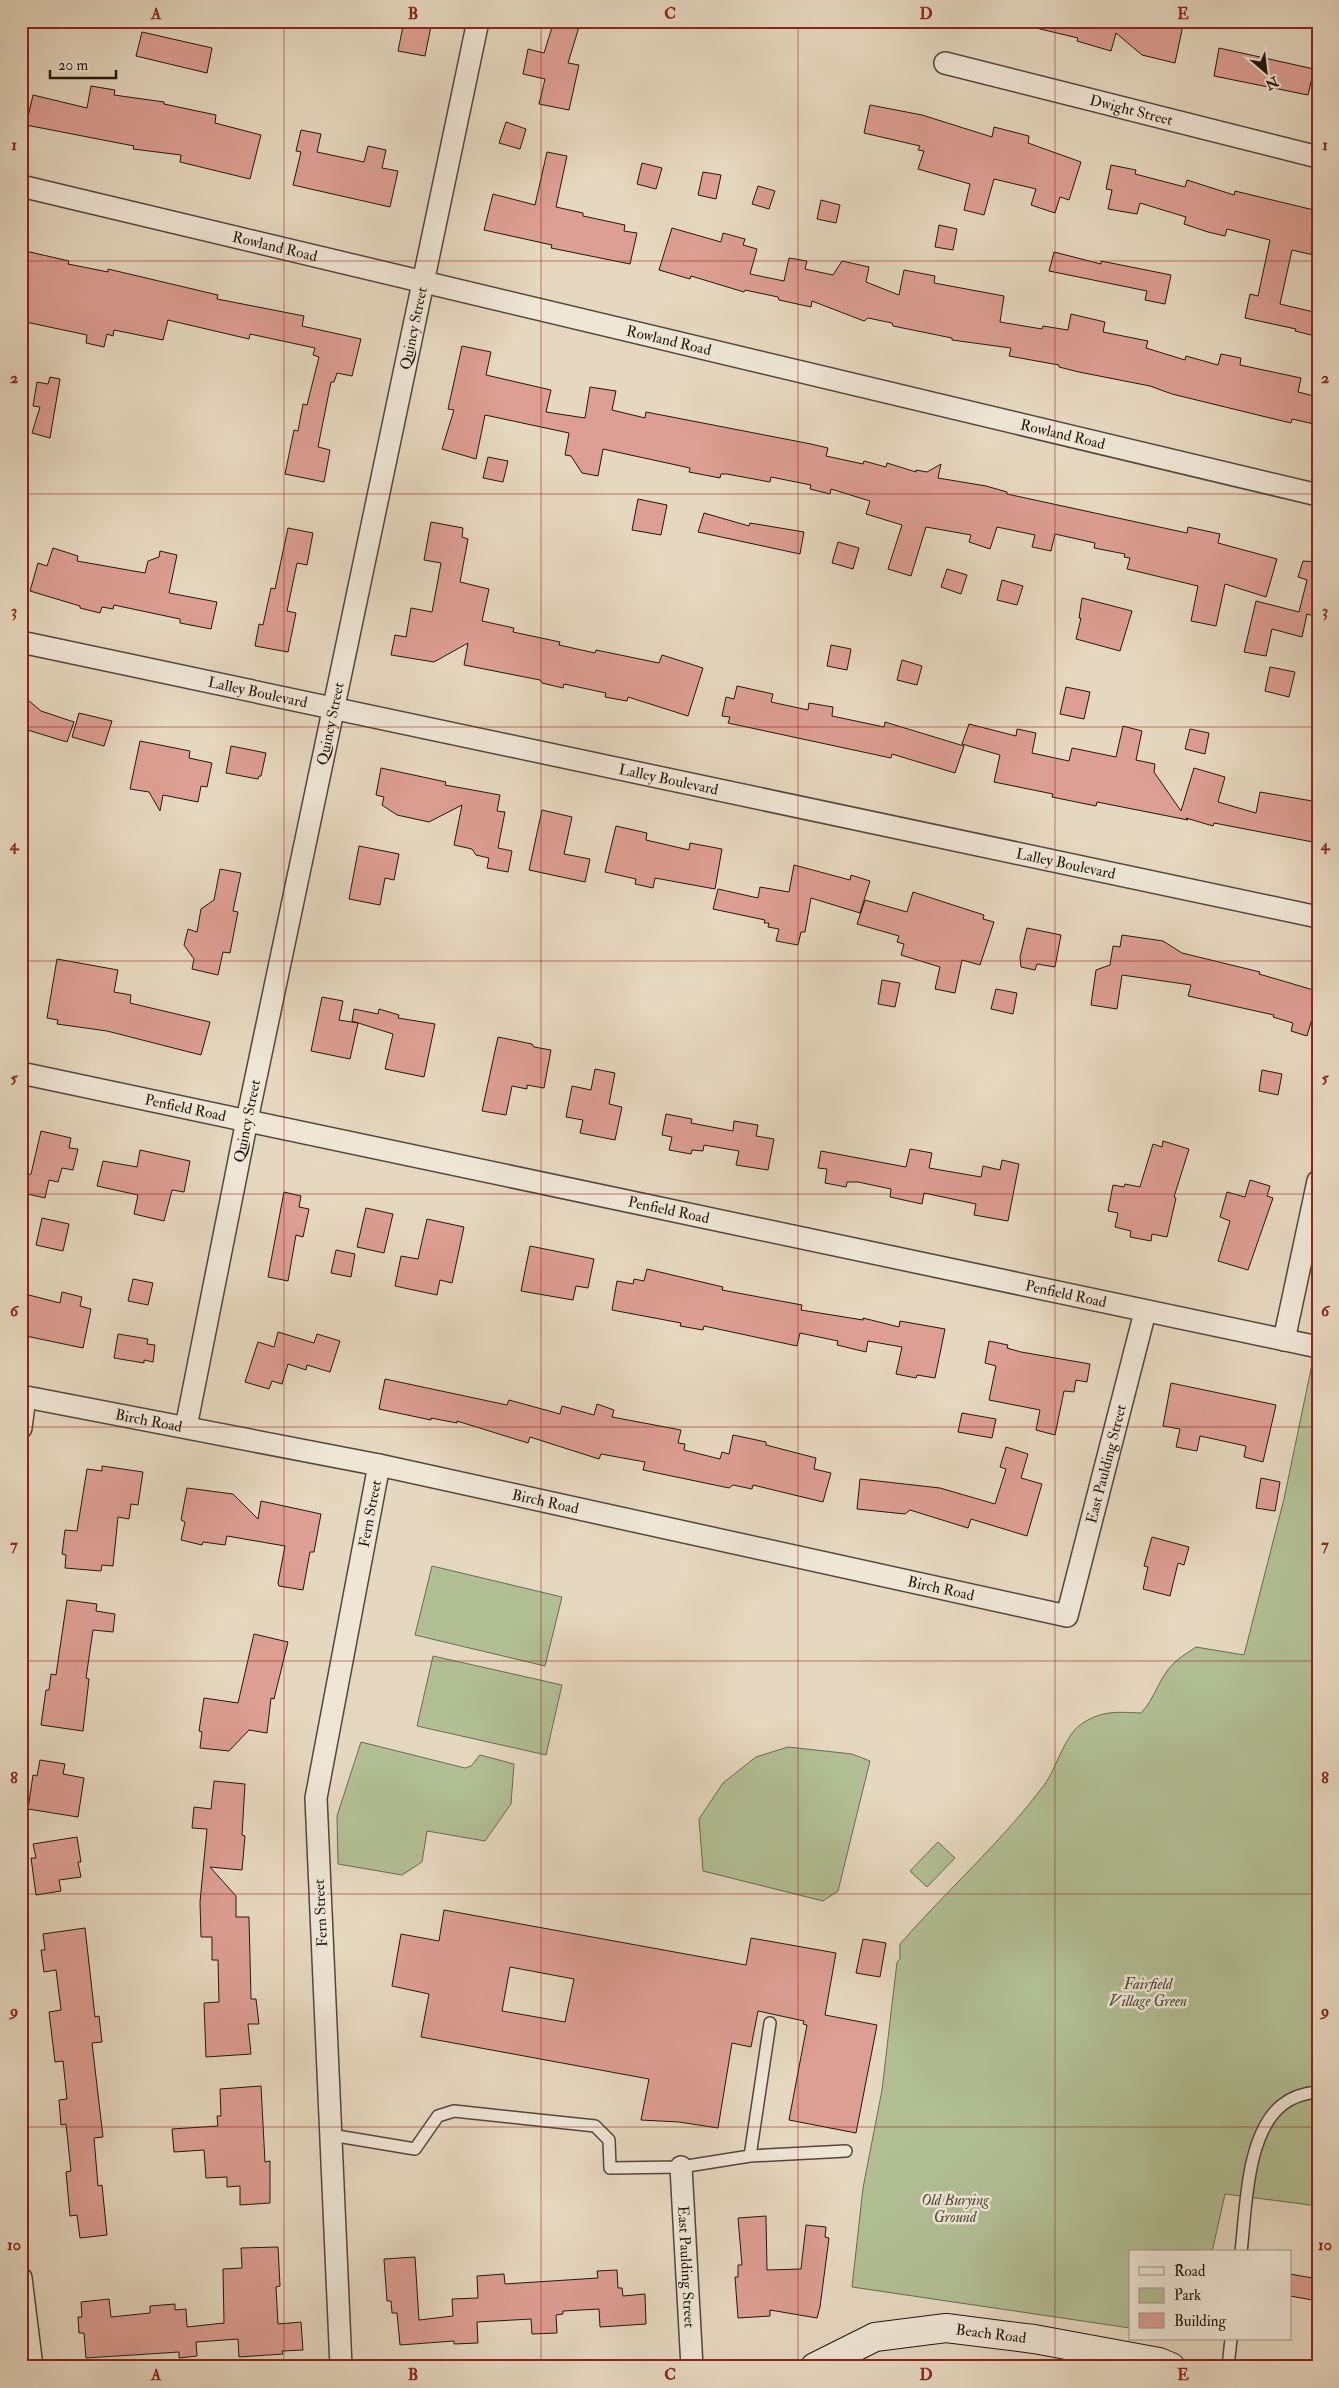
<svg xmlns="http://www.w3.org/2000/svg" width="1339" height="2388" font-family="'IM FELL Double Pica',serif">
<rect width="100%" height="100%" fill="#e6d8c0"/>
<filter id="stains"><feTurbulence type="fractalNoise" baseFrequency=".004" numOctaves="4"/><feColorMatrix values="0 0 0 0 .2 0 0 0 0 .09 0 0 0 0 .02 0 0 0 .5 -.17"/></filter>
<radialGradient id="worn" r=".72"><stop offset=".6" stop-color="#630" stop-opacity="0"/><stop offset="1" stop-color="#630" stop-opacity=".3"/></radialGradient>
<!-- green -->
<path fill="#b2bf95" stroke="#6a6b51" d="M1312 1364 1318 1365V2206L1225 2194 1212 2252H1130V2328L852 2287 863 2188 882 2090 897 1962 900 1959V1944C947 1890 1002 1842 1045 1784 1056 1768 1065 1736 1080 1725 1101 1710 1117 1712 1141 1713 1155 1699 1159 1677 1174 1663 1180 1657 1189 1652 1196 1647L1244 1655 1284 1499Z
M432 1566 562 1597 545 1666 415 1635Z
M433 1656 562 1685 546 1755 417 1726Z
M361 1742 465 1768 471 1766 480 1755 514 1764 511 1804 485 1841 427 1831 422 1862 402 1875 338 1864 337 1816Z
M788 1747 852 1754 870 1761 838 1891 823 1901 703 1871 699 1819 723 1783 756 1757Z
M938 1842 955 1858 927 1887 910 1871Z"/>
<!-- building -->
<path fill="#dd9e93" stroke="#22170d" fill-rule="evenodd" d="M404 21H432L425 56 398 51Z
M554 21H561L579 27 568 63 579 65 569 110 539 104 545 79 523 74 528 49 544 53Z
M1037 21H1167L1183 25 1175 63 1142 55 1116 33 1111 51 1077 41 1078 38 1036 28Z
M142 32 212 48 207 73 136 56Z
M1219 48 1314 69 1308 95 1214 76Z
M91 86 115 90 114 95 164 102V104L216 115 215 123 261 135 250 179 180 162 181 155 133 149 134 146 26 125 33 95 87 108Z
M870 105 922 115 992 137 994 127 1029 136 1028 143 1081 162 1069 200 1060 197 1055 213 1031 205 1036 189 994 179 984 215 964 210 970 184 918 169 924 151 918 150 920 146 864 133Z
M506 122 526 129 520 149 499 143Z
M301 130 321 134 317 152 364 162 368 146 386 150 382 168 398 171 390 207 293 185 301 152 296 151Z
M547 152 567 156 556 207 583 213V216L625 225 624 231 637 233 630 264 551 248 552 245 484 230 493 194 535 205Z
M642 163 662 168 656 189 637 184Z
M1111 165 1136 170 1135 174 1185 187 1187 180 1234 195 1235 191 1318 211V256L1292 250 1280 304 1318 313 1315 336 1295 331 1296 329 1245 318 1250 294 1258 296 1270 240 1227 229 1225 236 1208 232 1184 224 1186 217 1140 203 1137 214 1108 209 1112 190 1106 189Z
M703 172 721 175 716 199 698 195Z
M758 186 775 191 769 209 752 204Z
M821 200 840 205 836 223 817 219Z
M939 225 957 229 953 250 935 247Z
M672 228 721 242 723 233 745 239 743 245 757 249 750 274 784 281 789 258 807 261 805 269 833 275 842 261 869 267 866 282 899 295 904 270 935 276 934 283 1004 296 1000 322 1042 329 1043 326 1068 330 1071 314 1105 322 1103 332 1148 341 1146 348 1185 360 1186 356 1218 365 1221 354 1241 358 1240 365 1301 378 1298 392 1318 397V425L1292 419 1291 423 1262 416 1172 394 1150 386 1079 372 1059 367V365L1009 356 1011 348 952 340V338L893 326 892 323 868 318 864 321 812 301 811 307 779 300 778 297 745 290 744 292 691 276 690 279 659 270Z
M21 250 69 261 68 264 108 272V269L218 295 217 299 304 316 302 326 361 339 352 376 337 373 334 382H331L318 447 330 450 324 482 285 474 294 430 298 431 303 404 307 405 319 357 313 355 315 348 250 334 249 339 168 320 163 340 114 330 113 336 107 334 104 347 86 343 87 335 21 321Z
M1054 252 1101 264V261L1171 275 1165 304 1145 300 1147 291 1049 271Z
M462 346 491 352 486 375 551 390 546 412 585 418 590 387 616 391 612 410 645 418 646 412 811 444 828 448 826 456 863 464 864 461 886 467 887 463 916 472V470L927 472 941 464 938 478 986 486 1007 492V494L1187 533 1188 527 1220 534 1218 543 1277 559 1266 597 1225 584 1216 626 1191 621 1198 586 1127 569 1130 558 1124 557 1125 554 1094 548 1095 543 1055 534 1051 551 1032 547 1035 535 997 527 990 549 969 542 971 535 926 527 911 576 888 569 902 525 866 514 870 501 831 489 830 494 810 489 811 485 771 477 770 482 727 474H721L720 478 689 472 690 468 603 449 598 476 582 473 571 456 565 455 569 433 485 415 476 459 442 449 454 410 448 409Z
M50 377 60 379 50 438 32 433 40 407 33 406 37 382 48 384Z
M488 457 508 461 503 482 483 478Z
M638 499 667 505 661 535 632 530Z
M704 513 749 526 750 523 804 532 800 554 698 532Z
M431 522 463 528 462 537 468 539 460 582 489 589 482 621 514 628 513 632 560 642 559 645 595 653 596 650 659 663 662 655 703 668 688 716 628 697 627 701 605 697 606 693 564 684 563 688 542 683 540 680 464 665 468 643 434 662 391 655 395 635 406 637 411 608 432 612 441 563 424 560Z
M288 528 313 533 307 565 297 563 287 611 296 613 288 652 255 646 259 624 263 625 271 588 275 589Z
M838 542 859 548 853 569 832 563Z
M53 548 78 556 77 561 145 573 148 561 159 557 160 551 177 555 169 593 217 602 211 629 180 623V619L114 605 113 609 102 607 100 613 80 608V606L30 591 38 563 47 566Z
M1303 561 1318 562V617L1307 614 1302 637 1272 629 1266 656 1244 652 1256 601 1299 612 1307 580 1298 577Z
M947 569 967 575 961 594 941 587Z
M1002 580 1023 586 1017 605 997 600Z
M1082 598 1132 611 1120 651 1076 639 1081 618H1079Z
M831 645 851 649 847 670 827 666Z
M902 660 922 666 917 685 897 680Z
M1270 667 1295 672 1289 697 1265 691Z
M737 686 773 694 771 702 808 710 809 703 833 707 832 716 884 727 885 722 964 746 955 773 892 754 891 758 728 723 730 717 722 716 726 697 734 699Z
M1066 687 1090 692 1084 719 1060 714Z
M21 694 41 711 74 722 67 742 21 728Z
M79 713 112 721 104 746 72 737Z
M969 724 1016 736 1017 729 1036 733 1032 753 1069 761 1072 748 1116 757 1123 726 1142 731 1136 760 1155 764 1154 772 1181 811 1194 768 1225 777 1218 802 1256 813 1260 792 1318 802V843L1214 823 1213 826 1186 818 1188 820 1097 802 1096 806 1052 797 1053 794 994 782 1000 755 962 744Z
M1190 729 1209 733 1205 754 1185 749Z
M140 741 190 751 189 758 212 763 207 787 201 786 198 802 163 795 160 811 149 792 130 789Z
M231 746 266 753 261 776H259L258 779 226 773Z
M381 768 446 782 445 785 500 795 497 811 505 812 498 848 512 851 508 872 487 868 489 858 476 855 472 849 454 845 462 805 429 822 397 815 382 805 384 797 376 795Z
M542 810 572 817 564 854 590 859 585 882 529 870Z
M616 826 647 833 646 840 689 850 690 843 722 849 715 889 655 878 653 888 635 884 636 879 605 872Z
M359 846 399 854 394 880 385 878 380 905 349 899Z
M794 865 850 880 851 875 870 881 860 913 811 898 805 932H801L798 945 776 941 779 929 768 927 769 923H764L765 920 713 909 718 889 758 898 760 887 789 892Z
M220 869 241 873 233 911 238 912 230 953 223 952 218 975 192 969 194 959 184 945 188 929 197 932 201 909 214 900Z
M913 892 984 915 983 919 994 922 980 965 962 960 955 993 935 989 940 967 901 955 904 944 897 942 899 936 857 924 865 900 907 912Z
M1027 928 1061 935 1055 967 1037 964 1035 970 1021 967 1020 957Z
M1122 935 1163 941 1182 953 1260 972 1259 974 1317 991 1312 1005 1314 1012 1307 1036 1291 1031 1293 1023 1273 1017 1274 1015 1188 996 1191 985 1122 975 1117 1009 1091 1005 1096 970 1110 965 1113 946 1120 947Z
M57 959 118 970 114 992 131 995 130 1003 210 1022 201 1055 107 1031 57 1024 58 1020 47 1018Z
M882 980 900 983 895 1007 878 1004Z
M996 989 1017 993 1013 1014 991 1009Z
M322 997 343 1001 339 1020 358 1023 350 1059 311 1051Z
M354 1009 378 1014 379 1009 399 1015 398 1018 435 1024 424 1077 385 1069 393 1034 352 1021Z
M498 1037 532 1044 534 1047 551 1050 544 1088 527 1085V1089L512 1086 506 1115 482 1111Z
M595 1069 615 1073 609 1104 622 1107 615 1140 580 1133 583 1120 566 1117 572 1086 591 1090Z
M1262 1070 1282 1074 1278 1095 1259 1091Z
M666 1114 692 1119 691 1123 733 1131 734 1121 758 1125 756 1136 774 1139 768 1170 736 1165 739 1151 704 1145 703 1151 692 1150 691 1154 669 1150 672 1137 662 1135Z
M41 1131 71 1138 69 1148 78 1149 73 1170 62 1168 58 1182 49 1180 45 1198 23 1193 27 1175 31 1174Z
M1163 1141 1189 1149 1174 1197 1176 1198 1167 1237 1152 1234 1151 1241 1130 1237 1131 1231 1115 1227 1118 1213 1108 1211 1113 1185 1124 1187 1125 1184 1140 1187 1153 1144 1162 1147Z
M910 1149 932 1153 929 1168 981 1177 983 1166 1000 1170 1002 1160 1019 1164 1008 1221 974 1215 976 1204 924 1193 922 1204 890 1197 891 1189 858 1182H847L846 1187 825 1183 827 1169 818 1168 821 1151 906 1167Z
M140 1150 190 1161 184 1192 172 1190 164 1221 134 1214 138 1195 97 1186 103 1161 137 1167Z
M1250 1180 1270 1186 1267 1196 1273 1198 1248 1270 1218 1261 1230 1221 1220 1217 1227 1192 1245 1197Z
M284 1192 301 1196 299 1207 309 1209 303 1237 296 1235 288 1281 268 1277Z
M366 1208 393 1214 384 1253 357 1247Z
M42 1218 69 1224 63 1251 36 1245Z
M427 1219 464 1227 452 1283 440 1280 437 1295 395 1286 401 1256 418 1259Z
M530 1246 594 1259 588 1288 576 1286 573 1300 521 1291Z
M336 1250 355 1254 351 1277 331 1273Z
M647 1269 723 1287 722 1290 802 1305 801 1310 863 1320V1318L899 1327 900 1321 945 1329 935 1378 917 1375 916 1378 896 1374 902 1347 868 1341 866 1352 837 1345 838 1341 800 1333 797 1346 704 1326 703 1330 680 1326 681 1323 612 1310 617 1281 633 1284 634 1279 644 1281Z
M133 1279 153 1283 148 1305 128 1301Z
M62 1292 82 1297 80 1306 91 1309 83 1348 21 1335V1293L60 1303Z
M278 1332 314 1343 317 1334 340 1341 330 1372 307 1365 306 1370 288 1364 282 1384 272 1381 269 1389 245 1382 258 1342 274 1347Z
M118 1334 148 1339 147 1344 155 1345 153 1362 144 1360V1363L114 1358Z
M989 1341 1008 1345 1007 1348 1021 1352 1090 1364 1087 1382 1076 1380 1074 1392 1064 1391 1055 1435 1036 1430 1040 1410 989 1400 996 1366 985 1363Z
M385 1379 507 1405 509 1400 560 1414 562 1406 594 1415 597 1404 614 1410 612 1417 681 1430 678 1443 685 1444 684 1450 720 1459 722 1452 729 1454 733 1435 766 1442V1445L816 1458 814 1469 831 1473 823 1502 753 1485 752 1489 733 1485 729 1488 643 1470 645 1462 601 1454 599 1459 530 1437 528 1443 457 1421V1423L431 1418V1420L379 1409Z
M1171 1383 1276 1405 1263 1462 1244 1457 1246 1446 1200 1436 1197 1451 1176 1447 1180 1429 1163 1426Z
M962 1413 996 1419 992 1438 958 1432Z
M1006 1447 1028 1454 1021 1478 1042 1484 1027 1536 971 1519 968 1528 910 1510 905 1514 857 1509 860 1479 940 1488 995 1504 1006 1469 1000 1467Z
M102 1466 143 1472 138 1505 131 1504 129 1519 118 1517 113 1566 102 1565 101 1571 65 1568 66 1555 62 1554 65 1530 77 1531 87 1469 102 1471Z
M1261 1478 1280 1482 1275 1511 1256 1508Z
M187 1488 233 1494 258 1519 261 1501 321 1514 314 1552H310L303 1590 279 1586 278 1583 285 1546 227 1536 225 1545 203 1542 202 1545 181 1540 185 1522 181 1520Z
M1152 1537 1189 1547 1184 1565 1178 1563 1170 1596 1143 1589 1148 1567 1144 1566Z
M67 1600 97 1604 96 1611 115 1614 113 1632 93 1630 86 1678 89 1679 83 1731 41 1725 46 1690H49L51 1674 56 1675Z
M254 1634 288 1642 274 1699 271 1698 267 1733 249 1730 229 1751 200 1748 202 1732 199 1731 204 1698 238 1703Z
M40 1760 65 1764 63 1774 84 1778 78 1817 28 1809 33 1775 37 1776Z
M214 1781 245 1784 242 1835 245 1836 242 1870 210 1867 236 1896V1917H249L251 1999H256L259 2024H248L251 2054 206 2057 204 2003 219 2002 218 1960H212V1937H201L200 1902 207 1829 192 1828 194 1807 211 1809Z
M77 1837 81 1862H78L81 1877 59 1880 61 1891 36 1895 31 1858H36L33 1844Z
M444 1910 746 1965 751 1938 836 1953 825 2015 877 2025 856 2133 789 2120 807 2025 803 2024 804 2021 758 2011 751 2047 732 2043 718 2128 679 2122 641 2120 649 2079 421 2037 429 1994 392 1986 401 1934 439 1941ZM510 1967 574 1979 565 2022 502 2011Z
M85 1928 95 2017 99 2016 102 2042 92 2043 103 2137 94 2138 98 2186 102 2185 107 2235 80 2238 77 2215 70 2216 66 2172 71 2171 66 2124 61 2125 59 2100 67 2099 63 2061 55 2062 49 2012 61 2010 56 1970 44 1972 41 1950H45L43 1934Z
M863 1939 886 1943 880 1977 856 1973Z
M261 2086 265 2162 270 2161V2203L240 2205V2186L227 2187V2177L206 2178 204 2150 174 2152 172 2129 218 2126 217 2116H221L220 2089Z
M766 2216 767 2270 801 2269 806 2225 826 2227 825 2237 829 2238 820 2307 817 2318 770 2310V2316L738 2318 735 2277H738V2265H742L738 2218Z
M278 2247 280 2286 276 2287 278 2324 301 2322 303 2350 282 2351 283 2354 239 2357 238 2339 196 2342 197 2356 179 2358V2352L86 2358 84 2333H79L78 2317H82L81 2302 109 2299 111 2317 150 2313V2306L175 2304V2310L186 2309 187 2327 224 2323 223 2269 242 2268 241 2248Z
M415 2257 419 2320 453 2316 452 2299 478 2298 477 2276 504 2274 505 2284 598 2278 597 2271 617 2270 618 2288H622L623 2296 645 2294 646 2324 600 2327 599 2309 563 2311V2314L556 2315 557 2333 532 2334 531 2319 477 2322 478 2343 454 2344V2341L400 2345 397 2313H392L391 2301H387L384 2259Z
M1290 2274 1318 2279V2301L1290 2296Z"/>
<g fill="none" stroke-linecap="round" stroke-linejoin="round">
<!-- lane casing -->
<g stroke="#53473a" stroke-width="14">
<path id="lane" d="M331 2135 415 2149 438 2116 454 2111 595 2126 609 2140 610 2168 681 2167 750 2156 846 2151
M750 2156 770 2023
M1241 2252C1246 2209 1246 2134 1282 2105 1292 2097 1305 2093 1318 2092
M1228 2367 1231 2339"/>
</g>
<!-- street casing -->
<g stroke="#53473a" stroke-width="24">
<g id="street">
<path id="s1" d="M945 63 1318 157"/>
<path id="s2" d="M21 186 1318 495"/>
<path id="s3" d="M21 642 1318 917"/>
<path id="s4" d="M21 1073 1318 1347"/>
<path d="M1284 1340 1318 1181"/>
<path id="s5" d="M21 1396 379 1465 1067 1616 1145 1312"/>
<path id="s6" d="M186 1427 247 1120 478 21"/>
<path d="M21 1428 25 1397"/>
<path id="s7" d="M681 2167 692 2367"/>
<path d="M21 2278 32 2367"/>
<path id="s8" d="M341 2367 316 1798 379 1465"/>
</g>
</g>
<!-- secondary casing -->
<g stroke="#22170d" stroke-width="30">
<g id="secondary">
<path id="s9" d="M815 2367 875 2337 946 2328 1034 2339 1159 2362 1171 2367"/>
</g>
</g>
<!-- lane -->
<use href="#lane" stroke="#efe6d6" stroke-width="11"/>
<!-- street -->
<use href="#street" stroke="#efe6d6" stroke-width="21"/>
<!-- secondary -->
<use href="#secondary" stroke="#efe6d6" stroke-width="28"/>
</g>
<!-- grid -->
<path fill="none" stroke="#8f2418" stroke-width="1" stroke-opacity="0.55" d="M284 21V2367M541 21V2367M798 21V2367M1055 21V2367M21 261H1318M21 494H1318M21 727H1318M21 961H1318M21 1194H1318M21 1427H1318M21 1661H1318M21 1894H1318M21 2127H1318"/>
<g text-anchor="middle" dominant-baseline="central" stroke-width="5" stroke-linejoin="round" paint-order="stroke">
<!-- street labels -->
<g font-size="15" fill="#22170d" stroke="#efe6d6">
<text stroke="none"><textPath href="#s1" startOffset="192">Dwight Street</textPath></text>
<text stroke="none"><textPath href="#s2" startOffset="261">Rowland Road</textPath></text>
<text stroke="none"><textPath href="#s6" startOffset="1122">Quincy Street</textPath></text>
<text stroke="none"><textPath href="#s2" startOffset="666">Rowland Road</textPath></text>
<text stroke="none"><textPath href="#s2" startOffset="1071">Rowland Road</textPath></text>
<text stroke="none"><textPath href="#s3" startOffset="242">Lalley Boulevard</textPath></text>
<text stroke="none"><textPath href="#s6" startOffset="718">Quincy Street</textPath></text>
<text stroke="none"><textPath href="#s3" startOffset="662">Lalley Boulevard</textPath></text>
<text stroke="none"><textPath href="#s3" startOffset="1068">Lalley Boulevard</textPath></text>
<text stroke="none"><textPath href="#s4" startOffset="168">Penfield Road</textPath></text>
<text stroke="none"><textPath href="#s6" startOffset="312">Quincy Street</textPath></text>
<text stroke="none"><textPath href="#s4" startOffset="662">Penfield Road</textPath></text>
<text stroke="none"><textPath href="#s4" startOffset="1068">Penfield Road</textPath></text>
<text stroke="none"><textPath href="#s5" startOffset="130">Birch Road</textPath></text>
<text stroke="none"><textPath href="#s5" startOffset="1226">East Paulding Street</textPath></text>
<text stroke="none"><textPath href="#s5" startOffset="535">Birch Road</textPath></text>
<text stroke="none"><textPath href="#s8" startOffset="859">Fern Street</textPath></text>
<text stroke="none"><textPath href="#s5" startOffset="940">Birch Road</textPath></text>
<text transform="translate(321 1913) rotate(-93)">Fern Street</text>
<text stroke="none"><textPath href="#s7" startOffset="100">East Paulding Street</textPath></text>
<text stroke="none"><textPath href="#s9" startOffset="184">Beach Road</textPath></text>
</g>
<!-- park labels -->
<g font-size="15" font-style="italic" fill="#4d4936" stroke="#efe6d6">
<text x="1148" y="1984">Fairfield<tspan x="1148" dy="17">Village Green</tspan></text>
<text x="955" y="2200">Old Burying<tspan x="955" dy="17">Ground</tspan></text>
</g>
</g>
<!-- margin -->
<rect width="1339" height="2388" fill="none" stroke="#e6d8c0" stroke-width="55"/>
<!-- legend -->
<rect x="1129" y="2250" width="162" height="90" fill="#efe6d6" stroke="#9d9386"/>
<rect x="1139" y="2267" width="25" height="8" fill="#efe6d6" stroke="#9d9386"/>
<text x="1174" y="2276" font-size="15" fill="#22170d">Road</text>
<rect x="1139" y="2288" width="25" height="15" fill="#b2bf95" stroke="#9d9386"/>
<text x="1174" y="2300" font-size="15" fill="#22170d">Park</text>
<rect x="1139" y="2313" width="25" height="15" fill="#dd9e93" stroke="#9d9386"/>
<text x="1174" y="2326" font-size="15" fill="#22170d">Building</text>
<!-- north arrow -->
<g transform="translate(1266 72) rotate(152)" stroke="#efe6d6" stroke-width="4" paint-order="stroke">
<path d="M0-4L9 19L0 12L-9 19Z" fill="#22170d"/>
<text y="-8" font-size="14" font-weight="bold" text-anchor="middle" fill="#22170d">N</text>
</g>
<!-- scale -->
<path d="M50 70v8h66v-8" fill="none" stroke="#22170d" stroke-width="2.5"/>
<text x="58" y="70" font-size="15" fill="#22170d" stroke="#efe6d6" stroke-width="4" paint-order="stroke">20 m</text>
<rect x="28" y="28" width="1284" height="2332" fill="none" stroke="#8f2418" stroke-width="2"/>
<g font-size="16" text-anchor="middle" font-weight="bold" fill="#8f2418">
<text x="156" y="19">A</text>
<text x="413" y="19">B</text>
<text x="670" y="19">C</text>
<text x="926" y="19">D</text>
<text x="1183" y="19">E</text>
<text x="14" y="150">1</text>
<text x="1325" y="150">1</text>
<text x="14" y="383">2</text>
<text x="1325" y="383">2</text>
<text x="14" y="616">3</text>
<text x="1325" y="616">3</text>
<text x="14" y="850">4</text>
<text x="1325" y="850">4</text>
<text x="14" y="1083">5</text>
<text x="1325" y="1083">5</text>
<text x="14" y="1316">6</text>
<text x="1325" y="1316">6</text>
<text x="14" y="1550">7</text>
<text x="1325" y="1550">7</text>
<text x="14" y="1783">8</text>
<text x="1325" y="1783">8</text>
<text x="14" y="2016">9</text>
<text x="1325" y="2016">9</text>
<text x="14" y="2250">10</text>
<text x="1325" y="2250">10</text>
<text x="156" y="2380">A</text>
<text x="413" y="2380">B</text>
<text x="670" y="2380">C</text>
<text x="926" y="2380">D</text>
<text x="1183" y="2380">E</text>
</g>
<rect width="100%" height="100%" filter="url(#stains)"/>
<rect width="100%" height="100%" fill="url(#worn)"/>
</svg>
